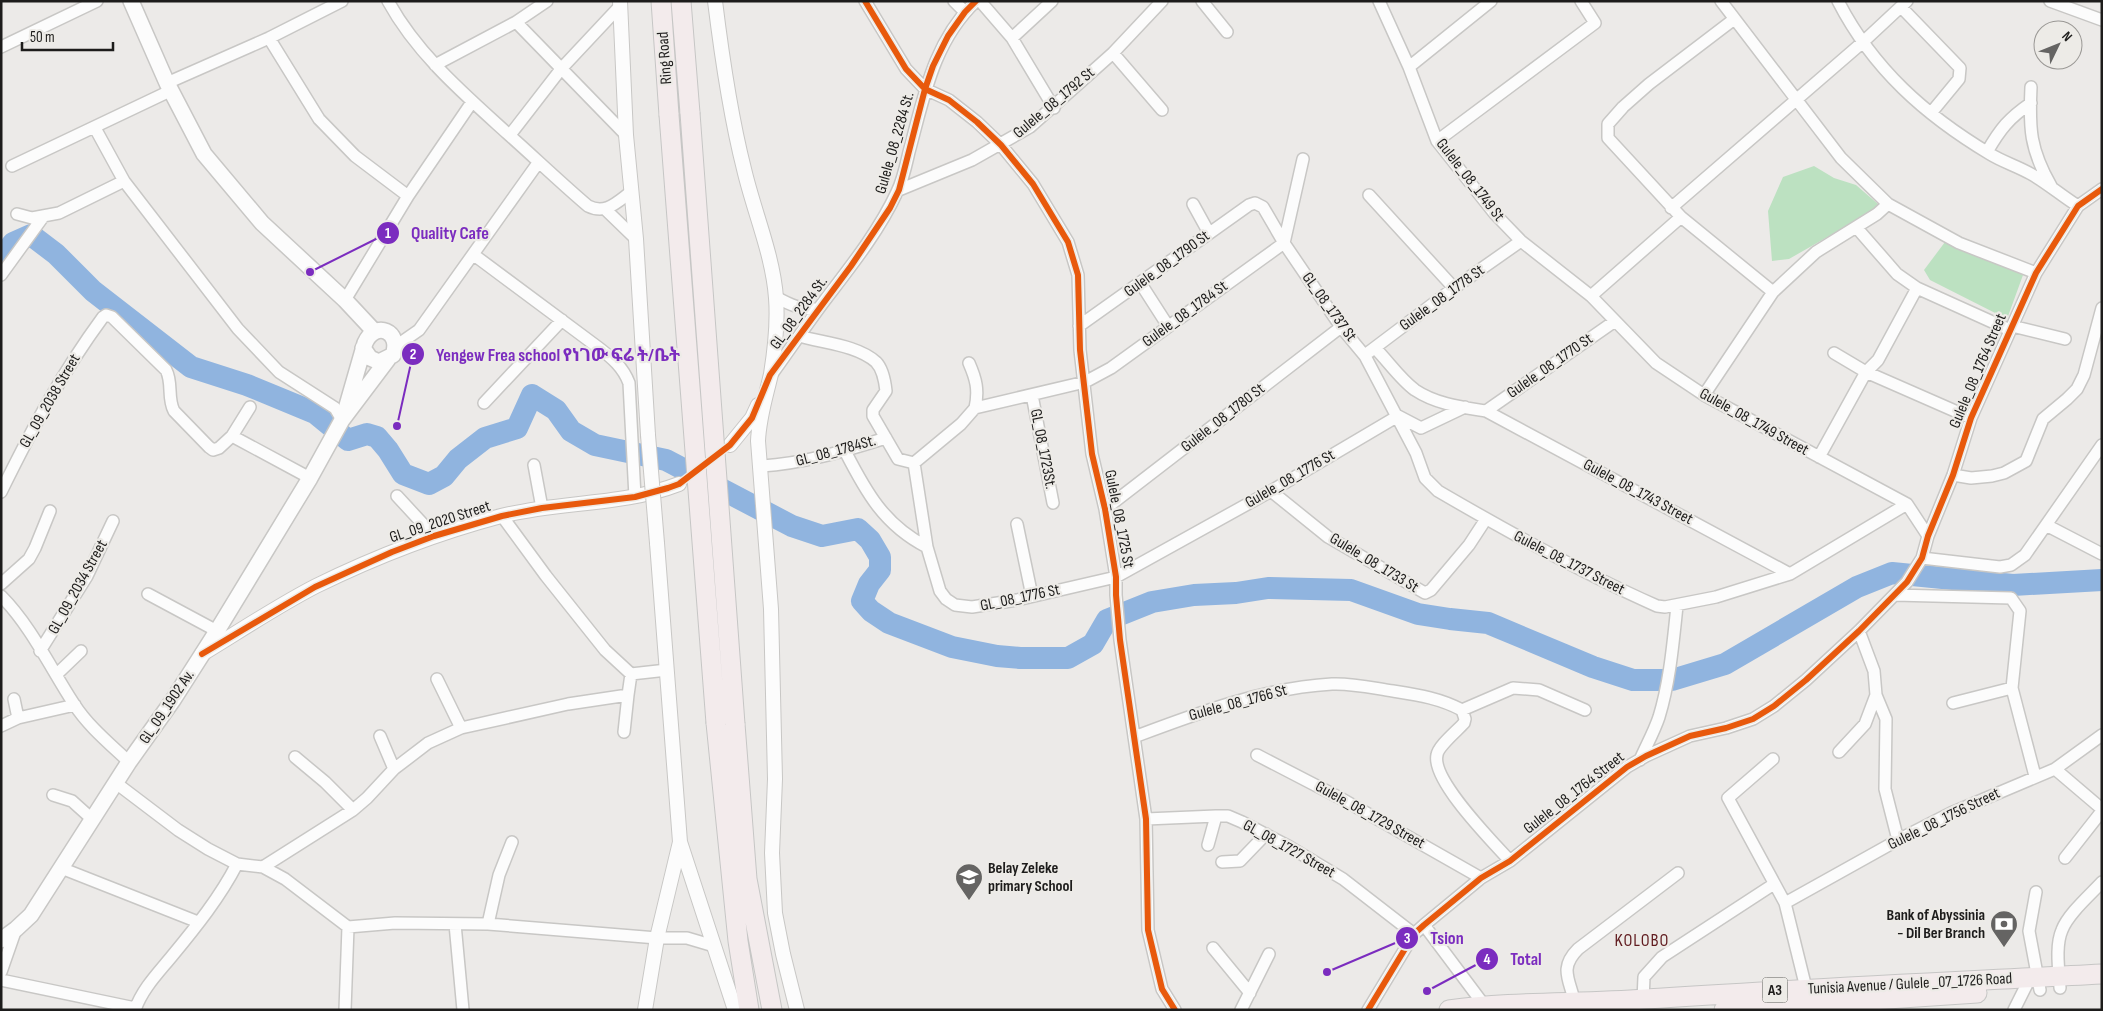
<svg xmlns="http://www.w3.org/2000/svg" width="2103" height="1011" font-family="'Sofia Sans Condensed','Noto Sans Ethiopic',sans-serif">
<rect width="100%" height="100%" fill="#eceae8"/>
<!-- green -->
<path fill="#bce1c1" d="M1814 166 1834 178 1856 185 1878 204V208L1789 259 1772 261 1768 211 1783 177Z
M1948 238 2023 275 2007 319 1930 280 1924 270Z"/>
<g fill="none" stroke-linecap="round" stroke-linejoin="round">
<!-- river -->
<path stroke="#90b4df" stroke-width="22" d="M1 259 13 243 31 235 56 254 93 291 191 367 247 385 315 413 348 440 367 434 377 437 388 450 403 474 429 484 444 476 458 459 485 438 517 428 532 395 556 410 571 431 595 445 666 460 792 526 822 536 858 529 870 540 880 557V570L869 584 862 601 871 611 889 623 952 647 997 656 1020 658H1068L1093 644 1107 620 1152 602 1194 595 1236 593 1268 588 1351 590 1418 614 1450 619 1488 623 1593 667 1633 680H1672L1725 664 1857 587 1892 573 2013 585 2102 580"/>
<!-- minor casing -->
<g stroke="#c8c7c5" stroke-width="14">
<path id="minor" d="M388 1C417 54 464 94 508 134 535 158 561 183 588 206 606 215 617 202 631 192
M865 1 906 69 925 89 949 100 977 122 1001 145 1033 184 1068 242 1078 275 1080 350 1092 454 1105 509 1116 577V595L1120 640 1146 819 1148 930 1162 989 1175 1010
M954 1 965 12
M980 1 1012 38 1054 108
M1202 1 1227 32
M1379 1 1409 67 1437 141 1495 214 1521 241 1591 296 1656 363 1704 395 1907 504 1928 536
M1721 1 1841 158 1888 204 1959 243 2036 273
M1838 1C1873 69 1925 115 1990 154 2003 162 2017 166 2031 174 2047 183 2062 196 2078 206
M2050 1 2102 20
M1901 7 1960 68 1959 79 1931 113
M1733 20 1649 84 1623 107 1608 124V138L1681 217 1773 292
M516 22 547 1
M269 38 319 119 355 156 408 196
M1012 38 1052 1
M1 47 97 1
M1113 53 1162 110
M435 65 516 22 626 135
M1409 67 1491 1
M167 83 269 38 342 1
M2031 87C2029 129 2030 149 2051 186
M95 128 124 181
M510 135 561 69 621 5
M1437 141 1595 23 1581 1
M1987 152C2000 129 2009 118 2031 103
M12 166 172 90
M899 190 972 160 1030 127 1113 53 1162 1
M1369 195 1454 288
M1193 204 1209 233
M1671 208 1863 42 1907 1
M606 210 636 239
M17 214 32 218 59 213 124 181 238 329 279 372 335 408 342 420
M1856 227 1897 274 1917 288 2010 330
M1284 243 1303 159
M474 255 599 348C612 358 623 367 629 383L635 497
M1 275 43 217
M1141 284 1168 326
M1591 296 1681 217
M776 297C790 305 802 310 818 309
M345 300 408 196 472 102
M1079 326 1249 205 1255 203 1263 207 1284 243 1341 327 1365 356 1416 453 1425 478 1438 491C1510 533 1582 573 1657 606L1665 607 1716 597 1790 574 1907 504
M2012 326 2065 339
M799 336C823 343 857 345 876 362 883 369 885 382 886 391L873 410V416L898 459 914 463
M396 346 419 330 538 163
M1375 348C1388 361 1400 379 1415 390 1436 404 1461 407 1486 411L1790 574
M1369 352 1454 288 1521 241
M1834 353 1866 372 1878 360 1917 288
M969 363C976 379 979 390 975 408
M772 374C790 349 807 324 825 300 851 266 879 231 897 192 903 180 906 165 909 152 924 97 933 42 976 1
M1032 395 1053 503
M1704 395 1773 292 1816 252 1877 214 1888 204
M484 403 562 320
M1486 411 1615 321
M1398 416 1421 428 1465 407
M232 436 250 407
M845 451C866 492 884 525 927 547
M1819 457 1866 372 1971 418
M914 463 927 547 940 591 946 599 955 605 972 607 1017 600 1116 577 1271 491 1398 416
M914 463 961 424 975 408 1085 382 1111 368 1284 243
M534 465 542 508
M760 466C803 464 844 451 886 438
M1953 475 1971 478 1992 476 2004 473 2026 461 2043 419 2067 399 2077 389 2084 375 2102 308
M1271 491 1328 537 1425 593 1431 590 1469 545 1486 519
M1 492C32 429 61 374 103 317L106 315 112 317 166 370C173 383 167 398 174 411L209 447 213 450 219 448 232 436 310 478
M397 496 434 536
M1105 509 1341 327
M502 516 546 576 605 650 631 674 628 695
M1017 524 1032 596
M2046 525 2102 554
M1922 558 2000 567 2011 565 2025 555 2102 445
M1 584 29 559 35 548 50 511
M148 594 217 631
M1895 595 2011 598 2020 611 2012 688 2035 776
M1 596C31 626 51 669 74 704 88 726 110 744 129 762
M1859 631 1874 671 1876 695 1886 719 1885 789 1898 840
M40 651 87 576 113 521
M57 674 81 651
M631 674 667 670
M437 679 461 728
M14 699 18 718
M1953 703 2012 688
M1462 710 1465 719 1464 723C1458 730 1438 746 1437 755 1431 780 1493 842 1510 861
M1462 710 1513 688 1539 690 1585 710
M1 726 18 718 75 705
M380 736 394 769
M1134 737C1198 713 1263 688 1332 684 1352 683 1373 688 1393 691 1418 695 1439 698 1462 710
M1839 752 1865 724 1876 695
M1257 755 1342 799 1481 878
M295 757 325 782 353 810
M1773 759 1728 798 1785 903 1806 988
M1640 760C1646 746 1654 732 1659 717 1670 681 1673 643 1677 606
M2055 769 2102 809
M116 783 178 830 208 849 237 864 263 867 285 879 348 927 395 923 488 924 657 938H687L714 946
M53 795 72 801 92 819
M1146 819 1216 816H1228L1242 822 1288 846 1343 879 1414 934
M1208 845 1216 816
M2065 858 2102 811
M1222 862 1240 861 1266 834
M263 867 353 810 367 798 394 769 428 743 461 728 568 704 628 695 624 732
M61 868 198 922
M2036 892 2029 931 2040 990
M1785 903 1898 840 1951 813 2055 769 2102 735
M455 924 463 1010
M488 924 499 875 512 842
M1424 925 1484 1005
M1213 948 1250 993
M1 972 16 929
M1 980 135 1008
M2060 988C2059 970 2055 946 2062 930 2068 914 2090 895 2102 882
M1643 1000 1644 977 1662 957 1774 884
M1575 1006C1572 982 1557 970 1578 949L1678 873
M135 1010C142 989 159 972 172 956 196 927 220 897 237 864
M345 1010 348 927
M1241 1010 1269 954
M1368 1010 1414 934 1424 925 1481 878 1510 861 1627 767 1646 756 1690 736 1726 728 1753 719 1774 706 1806 680 1859 631 1907 582 1922 558 1928 536 1953 475 1971 418 2036 273 2078 206 2102 189
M2014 1010 2030 978"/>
</g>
<!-- tertiary casing -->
<g stroke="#c8c7c5" stroke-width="16">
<path id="tertiary" d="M620 1 626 135 636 239 648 435
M715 1C722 58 730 114 744 169 754 212 773 255 776 298 778 323 775 349 771 374 766 396 759 417 758 441L771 609 775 779 772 853 775 913 783 954 797 1010
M730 445 752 418 758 405
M657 543 680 842 735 1010
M202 654C240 631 277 606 316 586 375 557 437 533 501 516 560 501 622 506 679 484
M645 1010 657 938 680 842"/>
</g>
<!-- secondary casing -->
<g stroke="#c8c7c5" stroke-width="18">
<path id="secondary" d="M131 1 167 83 204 154 262 223 345 300 374 331
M346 409 365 343C375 320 402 331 393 355L379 362 370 358 363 348
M1 940 16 929 31 915 129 762 173 700 217 631 310 478 342 420 388 359"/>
</g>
<!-- trunk casing -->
<g stroke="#c6c6c5" stroke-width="21">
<path id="trunk" d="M661 1 669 115
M681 1 690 113
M716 723 738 941 749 1010
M735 724 747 879 772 1010
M1449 1010C1515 1001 1580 1004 1645 999 1797 989 1950 982 2102 974
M1724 1010 1977 993"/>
</g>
<!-- minor -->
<use href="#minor" stroke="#fcfcfc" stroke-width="11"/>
<!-- tertiary -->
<use href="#tertiary" stroke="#fcfcfc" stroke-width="14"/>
<!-- secondary -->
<use href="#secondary" stroke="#fcfcfc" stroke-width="15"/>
<!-- trunk -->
<use href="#trunk" stroke="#f3ebec" stroke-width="19"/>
<!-- tertiary-bridge casing -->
<g stroke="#c8c7c5" stroke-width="16" stroke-linecap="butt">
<path id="tertiary-bridge" d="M648 435 657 543"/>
</g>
<!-- trunk-bridge casing -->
<g stroke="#c6c6c5" stroke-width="21" stroke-linecap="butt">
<path id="trunk-bridge" d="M690 113 735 724
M669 115 716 723"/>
</g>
<!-- tertiary-bridge -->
<use href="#tertiary-bridge" stroke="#fcfcfc" stroke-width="14"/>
<!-- trunk-bridge -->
<use href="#trunk-bridge" stroke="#f3ebec" stroke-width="19"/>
<!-- cycleway casing -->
<g stroke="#edebe7" stroke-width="9">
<path id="cycleway" d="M865 1 906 69 925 89 949 100 977 122 1001 145 1033 184 1068 242 1078 275 1080 350 1092 454 1105 509 1116 577V595L1120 640 1146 819 1148 930 1162 989 1175 1010
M202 654 315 587 392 552 434 536 502 516 542 508 635 497 668 488 679 484 730 445 752 418 770 375 851 266 890 208 899 190 925 89 933 66 948 36 965 12 976 1
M1368 1010 1414 934 1424 925 1481 878 1510 861 1627 767 1646 756 1690 736 1726 728 1753 719 1774 706 1806 680 1859 631 1907 582 1922 558 1928 536 1953 475 1971 418 2036 273 2078 206 2102 189"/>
</g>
<!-- cycleway -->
<use href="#cycleway" stroke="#e8590c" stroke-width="6"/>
</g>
<!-- icons -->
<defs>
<g id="school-pin" transform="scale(1.4375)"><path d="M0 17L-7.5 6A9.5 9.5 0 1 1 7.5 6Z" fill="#656463" stroke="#edebe7"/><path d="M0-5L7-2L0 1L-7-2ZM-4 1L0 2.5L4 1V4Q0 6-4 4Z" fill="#fff"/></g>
<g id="bank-pin" transform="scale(1.4375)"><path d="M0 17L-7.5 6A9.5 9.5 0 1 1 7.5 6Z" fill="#656463" stroke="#edebe7"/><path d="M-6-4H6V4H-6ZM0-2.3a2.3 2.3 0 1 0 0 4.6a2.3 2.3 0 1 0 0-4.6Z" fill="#fff"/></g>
</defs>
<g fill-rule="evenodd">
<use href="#school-pin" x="969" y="877"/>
<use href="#bank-pin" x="2004" y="924"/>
</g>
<g text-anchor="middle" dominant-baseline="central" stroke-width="4.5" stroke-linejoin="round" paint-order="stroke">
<!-- shield labels -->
<rect fill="#edebe7" stroke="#5b5a58" stroke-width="1" x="1762.5" y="977.5" width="25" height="25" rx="4"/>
<g font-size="15" font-weight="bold" fill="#1d1c1b">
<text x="1775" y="990">A3</text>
</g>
<!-- street labels -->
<g font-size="16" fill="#1d1c1b" stroke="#edebe7">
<text transform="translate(665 58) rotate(-94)">Ring Road</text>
<text transform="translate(1054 103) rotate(-40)">Gulele_08_1792 St</text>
<text transform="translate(895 143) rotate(-74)">Gulele_08_2284 St.</text>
<text transform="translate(1470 180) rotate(52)">Gulele_08_1749 St</text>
<text transform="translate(1167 264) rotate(-36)">Gulele_08_1790 St</text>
<text transform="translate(1442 298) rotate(-36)">Gulele_08_1778 St</text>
<text transform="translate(1329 307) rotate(54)">GL_08_1737 St</text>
<text transform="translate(799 313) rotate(-54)">GL_08_2284 St.</text>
<text transform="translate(1185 314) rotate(-36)">Gulele_08_1784 St</text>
<text transform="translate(1550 366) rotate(-35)">Gulele_08_1770 St</text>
<text transform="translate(1978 371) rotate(-67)">Gulele_08_1764 Street</text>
<text transform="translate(50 401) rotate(-60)">GL_09_2038 Street</text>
<text transform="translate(1223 418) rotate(-38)">Gulele_08_1780 St</text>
<text transform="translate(1754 422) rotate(29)">Gulele_08_1749 Street</text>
<text transform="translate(1043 449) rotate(79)">GL_08_1723St.</text>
<text transform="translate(836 451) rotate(-15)">GL_08_1784St.</text>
<text transform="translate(1290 479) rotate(-30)">Gulele_08_1776 St</text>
<text transform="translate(1638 492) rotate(28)">Gulele_08_1743 Street</text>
<text transform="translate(1119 519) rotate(79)">Gulele_08_1725 St</text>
<text transform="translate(440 522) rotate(-18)">GL_09_2020 Street</text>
<text transform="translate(1374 563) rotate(31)">Gulele_08_1733 St</text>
<text transform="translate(1569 563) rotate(27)">Gulele_08_1737 Street</text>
<text transform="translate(78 587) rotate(-61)">GL_09_2034 Street</text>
<text transform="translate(1020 598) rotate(-12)">GL_08_1776 St</text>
<text transform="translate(1238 703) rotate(-15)">Gulele_08_1766 St</text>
<text transform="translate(167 707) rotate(-56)">GL_09_1902 Av.</text>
<text transform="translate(1574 793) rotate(-38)">Gulele_08_1764 Street</text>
<text transform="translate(1370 815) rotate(29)">Gulele_08_1729 Street</text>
<text transform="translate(1944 819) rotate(-26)">Gulele_08_1756 Street</text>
<text transform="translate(1289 849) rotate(29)">GL_08_1727 Street</text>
<text transform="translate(1910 984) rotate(-3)">Tunisia Avenue / Gulele _07_1726 Road</text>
</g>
<!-- poi labels -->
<g font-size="16" font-weight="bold" fill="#1d1c1b" stroke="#edebe7" text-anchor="start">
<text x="988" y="868">Belay Zeleke<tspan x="988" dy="18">primary School</tspan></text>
<text x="1985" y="915" text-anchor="end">Bank of Abyssinia<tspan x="1985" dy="18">- Dil Ber Branch</tspan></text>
</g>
<!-- neighbourhood labels -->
<g font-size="18" letter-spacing="1" fill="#601b1f" stroke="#edebe7">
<text x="1642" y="940">KOLOBO</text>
</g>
</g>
<!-- callouts -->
<path fill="none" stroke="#7b2cbf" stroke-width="2" d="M310 272L388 233M397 426L413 354M1327 972L1407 938M1427 991L1487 959"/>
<g fill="#7b2cbf" stroke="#edebe7" stroke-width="2">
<circle cx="310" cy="272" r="5"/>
<circle cx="397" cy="426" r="5"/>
<circle cx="1327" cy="972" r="5"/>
<circle cx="1427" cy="991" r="5"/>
<circle cx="388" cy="233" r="12"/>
<circle cx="413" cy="354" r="12"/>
<circle cx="1407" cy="938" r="12"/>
<circle cx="1487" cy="959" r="12"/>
</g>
<g font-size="15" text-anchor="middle" font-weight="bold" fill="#fff">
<text x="388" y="238">1</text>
<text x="413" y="359">2</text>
<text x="1407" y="943">3</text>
<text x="1487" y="964">4</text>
</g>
<g font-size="18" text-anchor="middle" font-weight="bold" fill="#7b2cbf" stroke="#edebe7" stroke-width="4.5" stroke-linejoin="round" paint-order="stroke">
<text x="450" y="239">Quality Cafe</text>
<text x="558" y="361">Yengew Frea school የነገው ፍሬ ት/ቤት</text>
<text x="1447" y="944">Tsion</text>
<text x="1526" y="965">Total</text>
</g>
<!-- border -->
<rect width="2103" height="1011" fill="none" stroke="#1d1c1b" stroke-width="5"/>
<!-- north arrow -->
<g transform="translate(2058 45) rotate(47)"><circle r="24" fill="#edebe7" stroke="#9a9895"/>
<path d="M0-4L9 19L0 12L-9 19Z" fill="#656463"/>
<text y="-8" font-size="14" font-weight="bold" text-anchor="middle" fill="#1d1c1b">N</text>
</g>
<!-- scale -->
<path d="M22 42v8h91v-8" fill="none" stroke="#1d1c1b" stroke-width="2.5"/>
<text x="30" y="42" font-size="15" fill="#1d1c1b" stroke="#edebe7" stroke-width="4" paint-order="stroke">50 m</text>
</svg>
